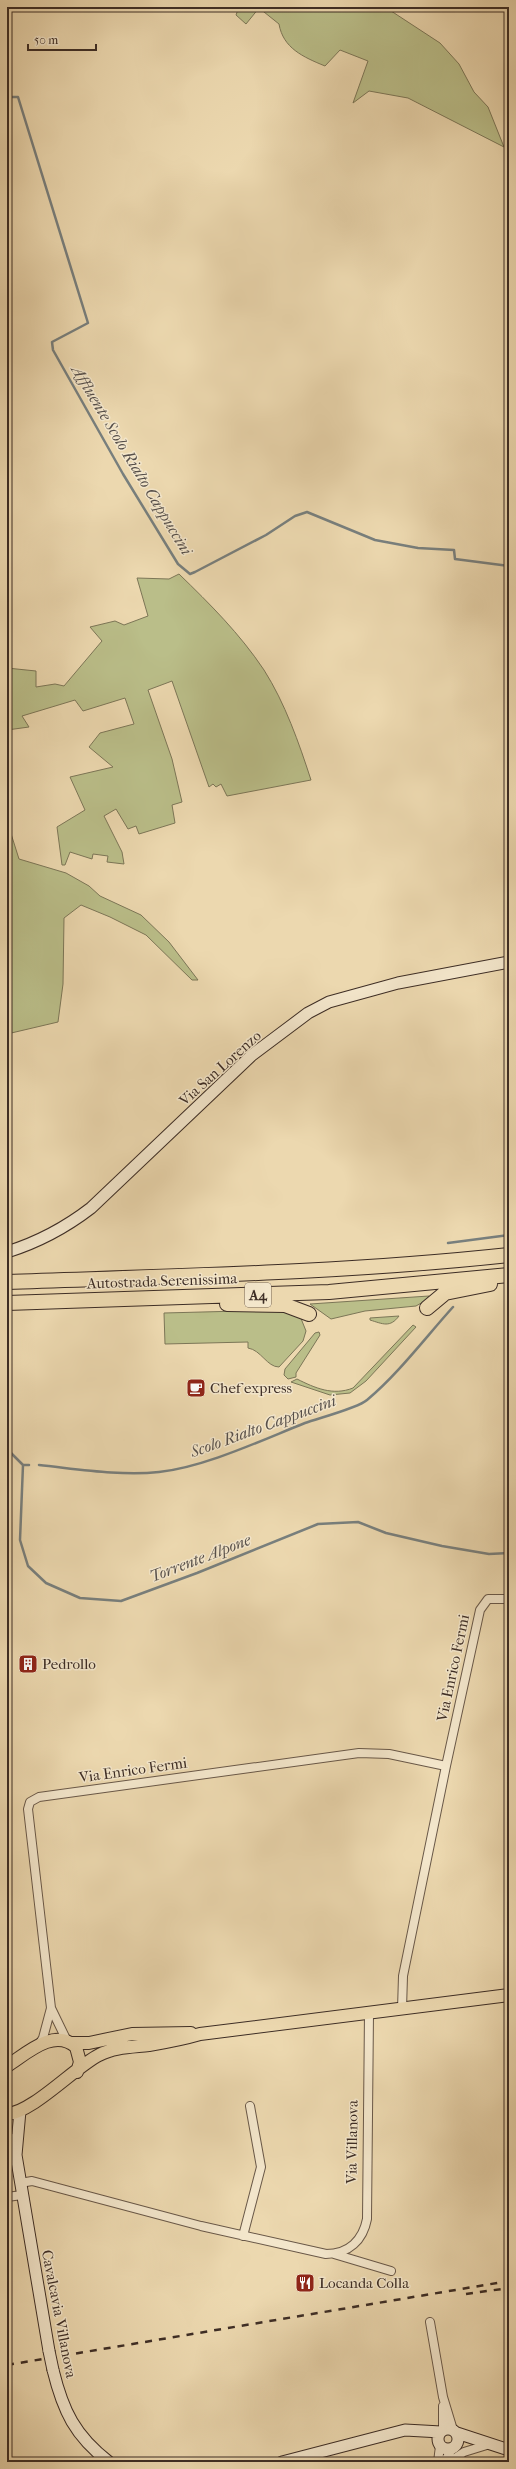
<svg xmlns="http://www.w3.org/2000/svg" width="516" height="2469" font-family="'IM FELL French Canon',serif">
<rect width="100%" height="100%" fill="#ecd8af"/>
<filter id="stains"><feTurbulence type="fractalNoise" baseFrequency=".005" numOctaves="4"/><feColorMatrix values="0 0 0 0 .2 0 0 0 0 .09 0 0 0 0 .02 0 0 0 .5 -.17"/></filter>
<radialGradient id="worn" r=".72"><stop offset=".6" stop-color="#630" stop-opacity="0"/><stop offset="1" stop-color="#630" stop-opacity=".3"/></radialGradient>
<!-- green -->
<path fill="#babe89" stroke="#7c7657" d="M239 7H385L440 43 459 64 474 92 488 107 504 147 408 98 369 91 353 103 368 61 340 50 325 66C303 57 283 48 279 24L259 8 246 24 236 15Z
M179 574C210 604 240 634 264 670 285 703 299 743 311 780L227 796 221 784 216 787 213 784 209 787 172 681 148 690 172 759 182 802 172 805 175 823 139 834 136 826 128 829 116 809 104 816 122 852 124 864 107 862 108 856 93 854 92 859 70 852 65 865H62L57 827 85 810 70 777 113 767 89 747 100 733 134 724 125 698 83 711 75 700 22 716 29 727 7 730V668L36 671V687L55 684 64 686 102 641 90 627 115 621 124 625 148 616 137 578 169 579Z
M7 821 19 859 66 873 89 886 100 896 141 915 169 942 198 980H192L146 935 110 917 81 905 64 918 63 984 58 1022 7 1034Z
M429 1296 430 1298 416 1306 365 1311 331 1319 310 1304Z
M279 1310 300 1316 306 1331 303 1341 279 1367C267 1367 261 1350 248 1348V1342L165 1344 164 1313Z
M399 1316C390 1328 383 1324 370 1320V1318Z
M413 1325 416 1327 366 1381 350 1393 330 1395 291 1382 297 1379C315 1388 333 1396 353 1388Z
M319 1332 320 1335 296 1373V1377L288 1379 284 1375 285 1369 315 1333Z"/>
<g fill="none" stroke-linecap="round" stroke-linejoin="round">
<!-- stream -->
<path stroke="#787f7d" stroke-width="2.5" d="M7 97H18L88 323 52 342 53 350 123 474 178 564 190 574 195 572 266 535 295 516 307 512 375 540 418 548 454 550 455 559 509 566
M448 1243 509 1235
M7 1449 23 1465 20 1540 28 1566 46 1583 80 1598 121 1601 197 1573 318 1524 358 1522 386 1533 442 1546 489 1554 509 1553
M23 1465H29
M39 1465C78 1469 120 1476 159 1472 205 1467 262 1440 305 1423 319 1418 358 1408 367 1400 399 1373 425 1338 453 1307"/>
<!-- street casing -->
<g stroke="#695848" stroke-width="10">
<path id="street" d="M446 1766 480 1610 488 1599H509
M51 2008 67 2041
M38 2046 43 2038 51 2008 28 1809 30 1802 39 1797 359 1753 389 1754 446 1766 403 1976 402 2009
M20 2183 32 2181 201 2226 326 2254C349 2254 363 2240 367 2219L369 2013
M7 2197 22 2195
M243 2236 261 2167 250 2106
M334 2254 391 2271
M430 2322 443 2397 453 2430
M443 2406V2430
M438 2462 440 2446
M444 2462 452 2449
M449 2462 464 2452 490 2444"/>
</g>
<!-- secondary casing -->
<g stroke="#3d2d25" stroke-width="13">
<path id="secondary" d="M7 1252C39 1242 65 1228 91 1208L252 1055 308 1013 329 1002 398 983 509 962
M20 2111 16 2155 49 2351
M7 2136 15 2153
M53 2370C63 2411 75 2436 109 2462
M438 2439a10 10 0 1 1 20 0a10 10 0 1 1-20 0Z
M457 2433 509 2450
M282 2462 405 2430 441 2432"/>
</g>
<!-- primary casing -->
<g stroke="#3d2d25" stroke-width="14">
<path id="primary" d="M71 2043H89L132 2034 191 2033
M7 2066C26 2054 54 2027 76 2047L80 2062 77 2072
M7 2114C32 2113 75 2067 99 2055 114 2047 132 2047 149 2045 167 2042 183 2039 200 2034L509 1995"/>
</g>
<!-- highway casing -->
<g stroke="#3d2d25" stroke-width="16">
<path id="highway" d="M7 1282C175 1276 342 1273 509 1255
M7 1303 329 1292 509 1275
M227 1304 285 1305 309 1314
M427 1308 445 1293 490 1284"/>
</g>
<!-- street -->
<use href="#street" stroke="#f3e6cb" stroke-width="8"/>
<!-- secondary -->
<use href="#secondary" stroke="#f3e6cb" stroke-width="11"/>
<!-- primary -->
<use href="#primary" stroke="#ecd8af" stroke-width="12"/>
<!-- highway -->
<use href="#highway" stroke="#ecd8af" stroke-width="14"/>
<!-- rail -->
<path stroke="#3d2d25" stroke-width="2.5" stroke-dasharray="7 7" stroke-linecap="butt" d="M466 2294 509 2288
M7 2365 509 2281"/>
<!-- secondary-bridge casing -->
<g stroke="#3d2d25" stroke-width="13" stroke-linecap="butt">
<path id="secondary-bridge" d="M49 2351 53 2370"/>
</g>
<!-- secondary-bridge -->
<use href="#secondary-bridge" stroke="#f3e6cb" stroke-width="11"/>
</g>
<!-- icons -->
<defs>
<g id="cafe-square" transform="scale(1)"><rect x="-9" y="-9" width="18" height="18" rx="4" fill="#8f2418" stroke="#f3e6cb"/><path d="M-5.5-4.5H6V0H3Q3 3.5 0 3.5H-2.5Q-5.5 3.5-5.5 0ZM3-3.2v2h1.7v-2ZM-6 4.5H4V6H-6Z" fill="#fff"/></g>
<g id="building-square" transform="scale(1)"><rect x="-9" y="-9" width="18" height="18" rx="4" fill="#8f2418" stroke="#f3e6cb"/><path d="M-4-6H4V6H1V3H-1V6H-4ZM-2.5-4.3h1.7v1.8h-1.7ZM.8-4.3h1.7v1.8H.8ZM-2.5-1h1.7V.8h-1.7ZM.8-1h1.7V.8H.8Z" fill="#fff"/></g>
<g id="restaurant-square" transform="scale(1)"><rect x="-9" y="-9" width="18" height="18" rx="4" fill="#8f2418" stroke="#f3e6cb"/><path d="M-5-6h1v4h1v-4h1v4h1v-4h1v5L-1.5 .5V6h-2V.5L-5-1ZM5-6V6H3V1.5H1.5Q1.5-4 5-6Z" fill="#fff"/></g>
</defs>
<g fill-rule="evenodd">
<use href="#cafe-square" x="196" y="1388"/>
<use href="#building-square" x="28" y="1664"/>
<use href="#restaurant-square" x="305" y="2283"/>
</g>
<g text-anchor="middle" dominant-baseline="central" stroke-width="3" stroke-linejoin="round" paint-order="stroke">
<!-- shield labels -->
<rect fill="#f3e6cb" stroke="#746457" stroke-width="1" x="245" y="1283" width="26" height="24" rx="3"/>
<g font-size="14" font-weight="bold" fill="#3d2d25">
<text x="258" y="1295">A4</text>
</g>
<!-- street labels -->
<g font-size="15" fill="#3d2d25" stroke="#f3e6cb">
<text transform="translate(220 1068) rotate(-42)">Via San Lorenzo</text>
<text transform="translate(162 1281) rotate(-2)">Autostrada Serenissima</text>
<text transform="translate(453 1668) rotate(-78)">Via Enrico Fermi</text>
<text transform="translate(133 1770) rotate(-8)">Via Enrico Fermi</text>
<text transform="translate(352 2142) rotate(-89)">Via Villanova</text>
<text transform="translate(59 2314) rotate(79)">Cavalcavia Villanova</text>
</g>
<!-- poi labels -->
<g font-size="15" fill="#3d2d25" stroke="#f3e6cb" text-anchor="start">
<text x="210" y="1388">Chef express</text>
<text x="42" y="1664">Pedrollo</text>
<text x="319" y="2283">Locanda Colla</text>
</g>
<!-- water labels -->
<g font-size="16" font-style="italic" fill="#564f4a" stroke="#f3e6cb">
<text transform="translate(132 460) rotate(59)">Affluente Scolo Rialto Cappuccini</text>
<text transform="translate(263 1426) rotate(-20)">Scolo Rialto Cappuccini</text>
<text transform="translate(200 1558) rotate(-21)">Torrente Alpone</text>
</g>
</g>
<!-- margin -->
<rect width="516" height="2469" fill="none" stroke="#ecd8af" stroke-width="24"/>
<rect x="8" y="8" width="500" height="2453" fill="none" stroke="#3d2d25" stroke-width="2"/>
<rect x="12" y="12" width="492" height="2445" fill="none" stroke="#3d2d25"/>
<!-- scale -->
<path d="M28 44v6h68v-6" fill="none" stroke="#3d2d25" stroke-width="2"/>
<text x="34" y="44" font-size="12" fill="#3d2d25" stroke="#f3e6cb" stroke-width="3" paint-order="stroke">50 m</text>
<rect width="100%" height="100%" filter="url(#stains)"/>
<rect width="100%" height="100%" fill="url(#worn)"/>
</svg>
